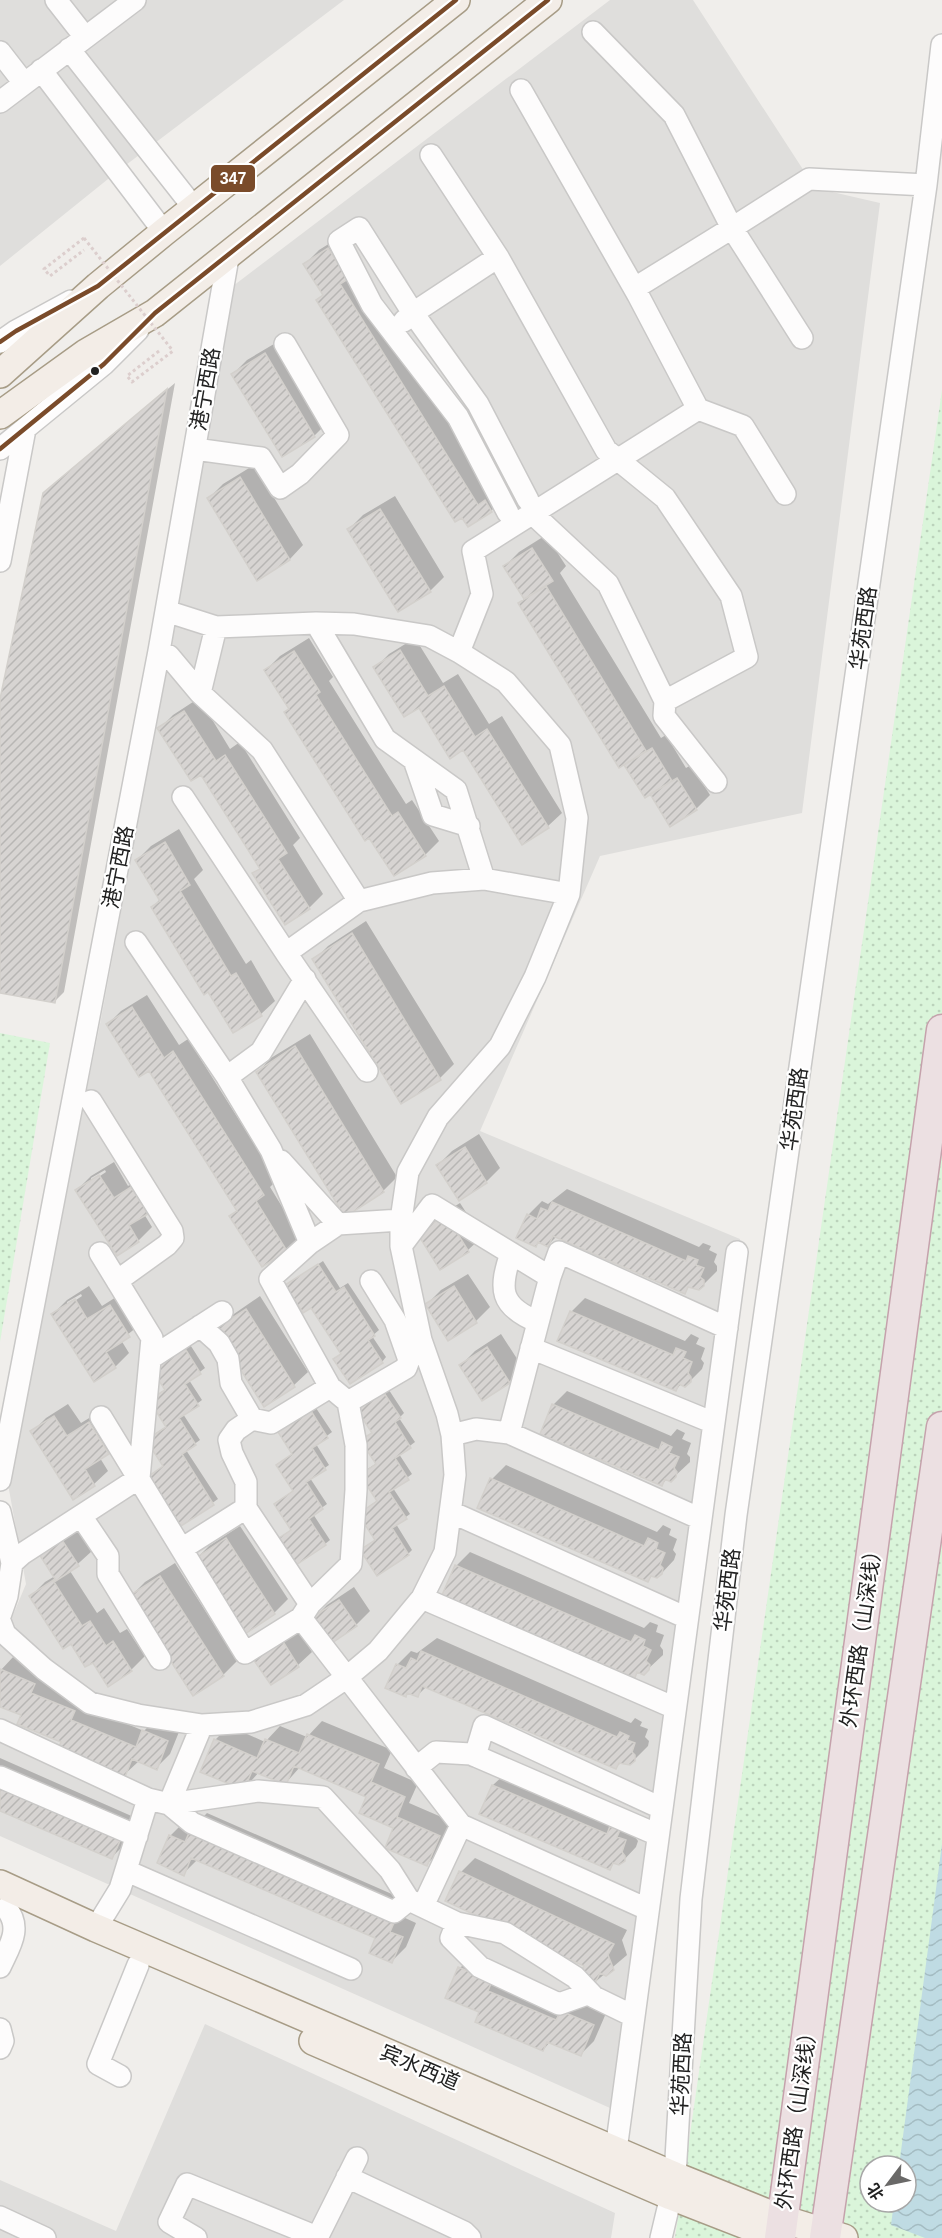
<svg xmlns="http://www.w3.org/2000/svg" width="942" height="2238" font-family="Arial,'Noto Sans SC',sans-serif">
<defs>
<pattern id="park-dots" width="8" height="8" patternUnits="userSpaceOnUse" patternTransform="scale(1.5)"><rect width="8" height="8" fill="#daf5da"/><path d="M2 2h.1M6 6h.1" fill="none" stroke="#bbd2bb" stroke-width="1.8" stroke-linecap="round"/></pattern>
<pattern id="water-waves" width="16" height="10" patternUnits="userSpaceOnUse" patternTransform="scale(1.5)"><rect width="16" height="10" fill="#bfdbe3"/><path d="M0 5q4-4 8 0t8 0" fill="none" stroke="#a4bcc2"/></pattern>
<pattern id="building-hatch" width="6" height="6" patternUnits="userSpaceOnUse" patternTransform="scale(1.5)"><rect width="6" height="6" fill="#d7d4d2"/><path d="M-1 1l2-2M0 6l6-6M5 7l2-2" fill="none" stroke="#b8b6b4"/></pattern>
</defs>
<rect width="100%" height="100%" fill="#f0eeeb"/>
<!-- residential -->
<path fill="#dfdedc" d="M0 0H344L118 171 0 266Z
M610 0H693L815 188 880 203 802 813 600 856 480 1131 740 1239 619 2112 0 1836V1641L5 1634 26 1584 8 1484 101 1019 169 656 233 286Z
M205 2024 615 2213 611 2238H0V2180L116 2231Z"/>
<!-- park -->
<path fill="url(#park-dots)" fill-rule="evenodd" d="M942 390V2238H675ZM870 2166H906V2202H870Z
M0 1033 50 1043 0 1342Z"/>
<!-- water -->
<path fill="url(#water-waves)" d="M942 1844V2238H925L891 2225 894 2202H906V2166H899Z"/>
<!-- shadow -->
<path fill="#0003" fill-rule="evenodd" d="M343 235 354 271 505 497 491 511 468 525 318 300 324 294 305 264 319 250Z
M279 341 328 422 314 436 233 374 247 360Z
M175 383 64 992 54 1002 0 992V706L55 484Z
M254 465 303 545 290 559 209 498 223 484Z
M395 496 444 577 430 591 349 529 363 515Z
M546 535 566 566 560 573 661 738 666 735 686 768 691 765 710 795 696 809 650 792 645 796 520 603 525 598 505 566 519 552Z
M309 638 333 677 329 681 406 804 412 800 439 841 425 855 286 712 290 708 266 670 280 656Z
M415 638 443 683 458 674 489 724 502 716 562 813 548 826 419 706 375 668 389 654Z
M199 698 230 749 240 742 300 838 293 845 323 894 309 908 285 923 254 874 261 867 201 773 159 729 173 715Z
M179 829 203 870 194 879 246 964 251 960 275 1001 261 1014 153 907 160 899 137 860 151 846Z
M366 921 454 1064 440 1078 314 960 328 946Z
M147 995 179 1045 188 1039 277 1180 270 1187 300 1236 286 1250 262 1265 231 1216 238 1209 149 1069 107 1025 121 1011Z
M310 1034 397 1177 383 1191 258 1072 271 1058Z
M479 1134 500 1168 486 1182 460 1199 438 1165 452 1151Z
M114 1162 128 1186 146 1175 161 1199 144 1214 152 1227 138 1241 117 1254 77 1190 91 1176ZM105 1170 106 1172 91 1182V1178Z
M567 1189 699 1247 703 1243 711 1246 709 1250 717 1254 714 1262 717 1266V1271L703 1285 690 1286 685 1292 557 1236 548 1245 539 1241 535 1245 528 1215 542 1201 548 1204Z
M460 1203 482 1237 468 1250 419 1233 433 1220Z
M323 1261 340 1288 348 1283 379 1330 372 1336 386 1357 382 1362 335 1359 342 1353 312 1306 287 1285Z
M468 1274 490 1307 476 1321 427 1304 441 1290Z
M89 1286 102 1306 124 1292 143 1322 121 1340 129 1353 115 1367 94 1380 53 1314 67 1300ZM81 1294 82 1296 67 1306V1302Z
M260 1296 308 1372 294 1385 264 1405 217 1330 231 1316Z
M585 1298 685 1341 691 1334 699 1338 696 1344 705 1348 701 1359 704 1363 702 1369 688 1383 681 1384 676 1390 571 1312Z
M501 1334 523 1368 509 1382 461 1365 475 1351Z
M189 1343 205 1368 189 1380 202 1400 183 1414 200 1440 186 1450 218 1499 182 1524 151 1476 165 1465 153 1435 167 1426 155 1396 166 1389 153 1368Z
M387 1387 404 1413 399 1418 415 1442 399 1454 412 1474 393 1488 410 1514 396 1524 412 1550 408 1554 376 1540 364 1510 378 1500 366 1470 377 1463 362 1440 373 1432 357 1408Z
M567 1391 671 1436 677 1429 685 1433 682 1439 691 1443 687 1454 690 1457V1462L675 1476 667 1479 662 1484 553 1405Z
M68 1404 81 1423 104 1409 122 1439 100 1458 108 1471 94 1484 73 1498 32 1432 46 1418Z
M316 1408 332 1432 316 1444 329 1465 310 1478 327 1504 313 1514 330 1540 325 1544 278 1540 292 1530 275 1504 294 1490 278 1465 293 1453 284 1428Z
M506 1465 657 1532 663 1525 671 1529 669 1535 677 1539 673 1550 676 1554 674 1560 660 1575H653L647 1581 492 1479Z
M240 1526 288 1599 274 1613 242 1633 195 1560 209 1546Z
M76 1527 92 1551 70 1571 97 1613 104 1608 120 1633 127 1629 145 1656 131 1670 93 1661 71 1642 31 1596 45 1582 55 1576 41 1554Z
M470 1552 644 1628 650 1622 658 1625 656 1632 664 1635 660 1646 663 1650V1655L648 1669 640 1671 634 1677 456 1566Z
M175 1563 237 1661 223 1675 131 1596 145 1582Z
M354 1587 370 1611 356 1625 313 1619 327 1605Z
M296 1627 312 1652 298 1665 255 1659Z
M437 1638 631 1723 635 1718 642 1722 640 1726 648 1729 645 1737 649 1741 648 1746 634 1760 622 1762 616 1767 427 1686 418 1695 409 1692 405 1695 397 1665 411 1651 417 1653Z
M14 1656 84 1706 144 1731 157 1717 181 1727 170 1754 156 1768 139 1761 124 1775 63 1741 23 1715 0 1705V1671Z
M322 1721 392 1750 384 1768 418 1783 409 1803 453 1822 441 1850 427 1864 368 1796 300 1767 285 1784 259 1772 244 1789 215 1740 229 1726 265 1742 280 1726 307 1737Z
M0 1758 136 1818 125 1844 111 1858 0 1809Z
M507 1772 639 1826 635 1837 638 1841 636 1847 622 1862H615L610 1868 493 1785Z
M207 1813 410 1902 403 1917 416 1923 406 1947 392 1961 377 1937 198 1859 183 1874 170 1836 184 1822 194 1826Z
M475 1858 627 1930 622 1940 627 1955 594 1983 586 1965 461 1872Z
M474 1954 501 1977 576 1998 607 2011 594 2041 580 2055 550 2042 543 2050 481 2012 447 1997 460 1968Z"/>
<!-- building -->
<path fill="url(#building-hatch)" stroke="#d3d0cc" stroke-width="1.5" d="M328 248 348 279 340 284 478 505 485 500 492 512 468 527 462 518 455 522 316 300 323 295 303 264Z
M265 353 315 437 282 457 231 374Z
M167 389 55 1003 0 993V699L43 493Z
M240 477 290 560 257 581 207 498Z
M380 509 431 592 398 612 347 529Z
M532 548 553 581 524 599 503 566Z
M546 586 646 751 619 768 518 603Z
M400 650 428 696 444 686 475 737 487 729 549 828 522 845 463 750 450 759 419 708 404 717 373 667Z
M294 651 320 692 316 695 392 816 398 812 426 856 394 876 369 838 365 841 284 712 289 709 264 670Z
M184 711 216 761 225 755 287 853 278 859 310 909 285 925 252 873 260 869 201 775 191 781 157 728Z
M652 748 672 781 645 798 624 765Z
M677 778 697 810 670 827 650 794Z
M165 842 190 885 180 891 231 976 236 973 262 1016 233 1033 208 992 204 995 151 907 160 901 135 860Z
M352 933 441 1080 401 1104 312 959Z
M132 1007 164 1058 173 1051 264 1195 256 1201 287 1251 262 1267 229 1216 237 1211 149 1071 139 1077 106 1024Z
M295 1046 384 1192 345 1217 256 1072Z
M465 1147 487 1183 459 1201 436 1165Z
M99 1175 114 1198 131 1187 148 1214 129 1225 139 1242 117 1256 75 1190Z
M552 1202 686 1261 688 1256 698 1260 696 1265 704 1268 700 1277 704 1280V1286L699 1290 688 1287 685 1294 553 1236 548 1247 538 1242 536 1247 516 1238 527 1214 537 1219 541 1208 548 1211Z
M446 1215 469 1252 440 1270 417 1233Z
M318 1264 336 1292 344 1287 375 1336 368 1340 383 1363 350 1384 333 1359 341 1354 311 1308 303 1313 285 1285Z
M454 1286 477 1323 448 1341 425 1304Z
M75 1299 87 1319 110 1305 130 1337 106 1352 116 1368 94 1382 51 1314Z
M246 1309 295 1387 264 1407 215 1329Z
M570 1311 673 1355 676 1348 686 1352 683 1358 692 1362 688 1373 691 1377V1382L685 1387 679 1384 676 1391 557 1341Z
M184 1347 201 1374 185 1384 199 1406 179 1418 196 1445 182 1454 214 1505 181 1526 149 1476 163 1466 146 1440 166 1427 149 1400 165 1390 151 1368Z
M487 1347 510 1383 482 1401 459 1365Z
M382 1390 401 1418 395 1422 411 1448 395 1458 409 1480 389 1492 407 1519 392 1528 409 1555 377 1576 360 1550 375 1540 358 1514 377 1501 360 1475 376 1464 360 1440 372 1433 355 1407Z
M552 1404 659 1450 662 1442 672 1447 669 1453 679 1457 674 1468 677 1472 676 1477 671 1482 665 1479 662 1486 540 1434Z
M311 1411 328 1438 312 1448 326 1470 306 1482 323 1509 309 1519 326 1545 293 1567 276 1540 291 1530 274 1504 293 1491 276 1465 292 1454 278 1432Z
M54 1416 67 1436 89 1422 109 1454 85 1469 95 1486 73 1500 30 1431Z
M490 1478 644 1546 648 1538 658 1543 656 1549 665 1553 660 1565 663 1568 662 1574 657 1578 651 1576 648 1582 477 1508Z
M226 1538 275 1614 242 1636 193 1560Z
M62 1540 79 1566 54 1582 82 1626 90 1621 106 1646 113 1641 132 1671 108 1687 93 1663 85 1667 71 1644 63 1649 29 1596 55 1579 39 1554Z
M455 1565 631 1642 635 1635 645 1640 643 1646 651 1650 646 1661 650 1665 649 1670 644 1675 637 1672 635 1678 442 1595Z
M160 1576 224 1676 193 1696 129 1596Z
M339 1600 357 1626 329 1645 311 1618Z
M282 1640 299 1667 271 1685 253 1659Z
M421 1651 617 1737 620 1732 629 1736 627 1740 635 1743 632 1752 635 1755V1761L630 1765 619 1763 616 1769 422 1686 418 1697 407 1693 406 1697 385 1688 396 1664 406 1668 411 1658 417 1661Z
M0 1669 35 1684 31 1693 75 1711 71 1720 136 1747 142 1730 168 1741 157 1770 132 1759 125 1777 58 1749 61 1742 17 1724 21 1715 0 1707Z
M307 1734 379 1764 371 1782 405 1797 397 1817 440 1836 427 1866 385 1848 393 1828 359 1813 366 1797 294 1766 286 1785 252 1771 244 1790 200 1772 214 1739 257 1758 265 1739 299 1753Z
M0 1778 124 1832 112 1859 0 1811Z
M492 1785 607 1834 610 1826 620 1830 617 1837 626 1840 622 1852 625 1856V1861L619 1865 613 1863 610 1870 479 1814Z
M192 1826 397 1916 390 1932 403 1937 392 1963 369 1953 375 1938 191 1858 184 1876 157 1863 169 1835 185 1842Z
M459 1871 614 1944 608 1955 614 1970 606 1976 600 1973 594 1985 578 1977 584 1966 445 1901Z
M458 1967 492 1981 488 1991 556 2020 561 2011 594 2025 581 2056 547 2042 543 2051 475 2022 479 2012 445 1998Z"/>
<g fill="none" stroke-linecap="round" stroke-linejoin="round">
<!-- minor casing -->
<g stroke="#c9c8c7" stroke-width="24">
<path id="minor" d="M56 0 85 37
M593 32 674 115 732 228 635 288
M69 49 194 208
M0 52 24 83
M41 70 164 232
M0 102 135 0
M431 155 498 257 606 450 665 498 731 596 747 657 665 701
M404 321 413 313 498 257
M802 338 732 228 809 179 926 185
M0 342 16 331 71 301
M698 409 743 426 785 494
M0 449 104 364 138 330
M195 449 261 458 280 488 300 474 338 435 285 344
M508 513 458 417 372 305 339 241 359 228 413 313 478 404 528 500
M533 514 608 584 665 701 664 716 716 782
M0 561 25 429
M316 623 385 739 456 790 484 879
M216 627 200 693 262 750 359 901 432 883 484 879 569 894
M159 651 169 656 200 693
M459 652 482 594 473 551 698 409 638 295 521 90
M414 760 433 815 469 826
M183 797 286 953 359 901
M136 942 227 1077 261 1052 305 979
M286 953 367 1071
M227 1077 271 1150 310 1243
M91 1101 172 1231 173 1238 167 1245 117 1281
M281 1161 338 1224
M401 1220 338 1224 310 1243 270 1279 330 1387 348 1402 356 1445V1490L351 1564 310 1604 301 1618 461 1825 647 1909
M401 1246 432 1205 550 1277
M511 1253C499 1289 499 1306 538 1322
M200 1326 219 1343 228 1359 231 1383 252 1419
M531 1348 714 1423
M151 1358 222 1312
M348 1402 406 1368 409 1360 395 1320 371 1281
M101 1417 245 1653 301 1618
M509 1433 550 1277 559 1252 727 1328
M452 1435 476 1429 509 1433 701 1519
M0 1480 159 651 229 252
M246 1508V1482L232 1453 229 1440 236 1430 252 1419 271 1423 330 1387
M0 1512 12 1563 7 1596 0 1616
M451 1512 687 1618
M81 1516 108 1556V1574L160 1659
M183 1548 246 1508 310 1604
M12 1563 22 1554 139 1478 152 1338 100 1253
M422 1598 675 1708
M0 1621 5 1634 44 1669 90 1703 138 1715 202 1725 251 1722 306 1705 346 1678 378 1651 422 1598 445 1552 455 1475 452 1435 447 1414 421 1340 401 1246V1220L408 1172 438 1117 500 1046 535 977 569 894 577 818 560 745 506 682 459 652 429 636 354 624 316 623 216 627 166 611
M202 1725 169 1804 192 1823 394 1912 409 1900
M0 1730 148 1799
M475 1756 484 1726 661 1808
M416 1768 436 1752 471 1754 658 1835
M0 1777 137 1836
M127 1871 351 1969
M423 1906 461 1825
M457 1923 451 1938 480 1967 559 2004 590 1993
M96 1928 120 1889 148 1799 169 1804 258 1791 323 1797 390 1870 409 1900 457 1923 505 1933 575 1977 594 1997 633 2016
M0 1967C9 1947 23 1928 6 1908
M0 2029 3 2041 0 2048
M120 2076 98 2064 138 1965
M616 2150 737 1252
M675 2176 691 1899 736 1515 926 185 942 45
M347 2177 464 2232 470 2238
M0 2217 45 2238
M196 2238 169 2222 187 2184 317 2237
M317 2238 357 2158
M661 2238 671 2196"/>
</g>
<!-- major casing -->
<g stroke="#a79c86" stroke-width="30">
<path id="major" d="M0 374 98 286 164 232 456 0
M0 415 86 353 155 313 548 0
M0 1884 96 1928 675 2176 782 2219 844 2238
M313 2041 671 2196 779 2238"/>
</g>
<!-- highway casing -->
<g stroke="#c5a2ac" stroke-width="33">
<path id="highway" d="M780 2238 942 1030
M825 2238 942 1427"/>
</g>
<!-- path -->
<path stroke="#dccecd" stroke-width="3" stroke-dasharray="3 3" stroke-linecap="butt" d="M84 238 44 269 50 276 84 250
M159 351 127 376 132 382 173 351"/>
<!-- minor -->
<use href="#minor" stroke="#fdfcfc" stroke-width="21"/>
<!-- major -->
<use href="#major" stroke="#f3ede7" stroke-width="27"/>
<!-- highway -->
<use href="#highway" stroke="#ece0e2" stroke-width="30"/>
<!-- path-bridge -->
<path stroke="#dccecd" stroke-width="3" stroke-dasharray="3 3" stroke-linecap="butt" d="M84 238 173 351"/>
<!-- bus-1 casing -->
<g stroke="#fff" stroke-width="9">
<path id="bus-1" d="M0 342 16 331 98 286 456 0
M0 449 104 364 155 313 548 0"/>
</g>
<!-- bus-1 -->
<use href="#bus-1" stroke="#7a4b2a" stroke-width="4.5"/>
</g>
<!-- markers -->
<circle fill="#222" stroke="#fff" stroke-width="2" cx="95" cy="371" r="5"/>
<g text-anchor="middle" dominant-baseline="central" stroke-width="4.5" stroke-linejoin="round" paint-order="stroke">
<!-- street labels -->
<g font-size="21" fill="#222" stroke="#fff">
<text transform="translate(205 389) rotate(-80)">港宁西路</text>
<text transform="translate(863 628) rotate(-82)">华苑西路</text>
<text transform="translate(118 867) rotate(-79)">港宁西路</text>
<text transform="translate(794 1109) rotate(-82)">华苑西路</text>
<text transform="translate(727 1590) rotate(-83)">华苑西路</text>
<text transform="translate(861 1634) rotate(-82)">外环西路（山深线）</text>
<text transform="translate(420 2067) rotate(23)">宾水西道</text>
<text transform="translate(681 2074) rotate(-87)">华苑西路</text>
<text transform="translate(796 2116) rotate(-82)">外环西路（山深线）</text>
</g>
</g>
<rect stroke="#fff" stroke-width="2" x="210" y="164" width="46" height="29" rx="6" fill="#7a4b2a"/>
<g font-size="16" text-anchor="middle" font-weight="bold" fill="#fff">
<text x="233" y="184">347</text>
</g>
<!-- north arrow -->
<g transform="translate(888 2184) rotate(238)"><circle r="28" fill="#ffffff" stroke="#a7a7a7" stroke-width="1.5"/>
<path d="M0-4.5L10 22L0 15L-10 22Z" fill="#6a6968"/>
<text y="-9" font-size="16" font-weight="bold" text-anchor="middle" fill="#222222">北</text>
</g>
</svg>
